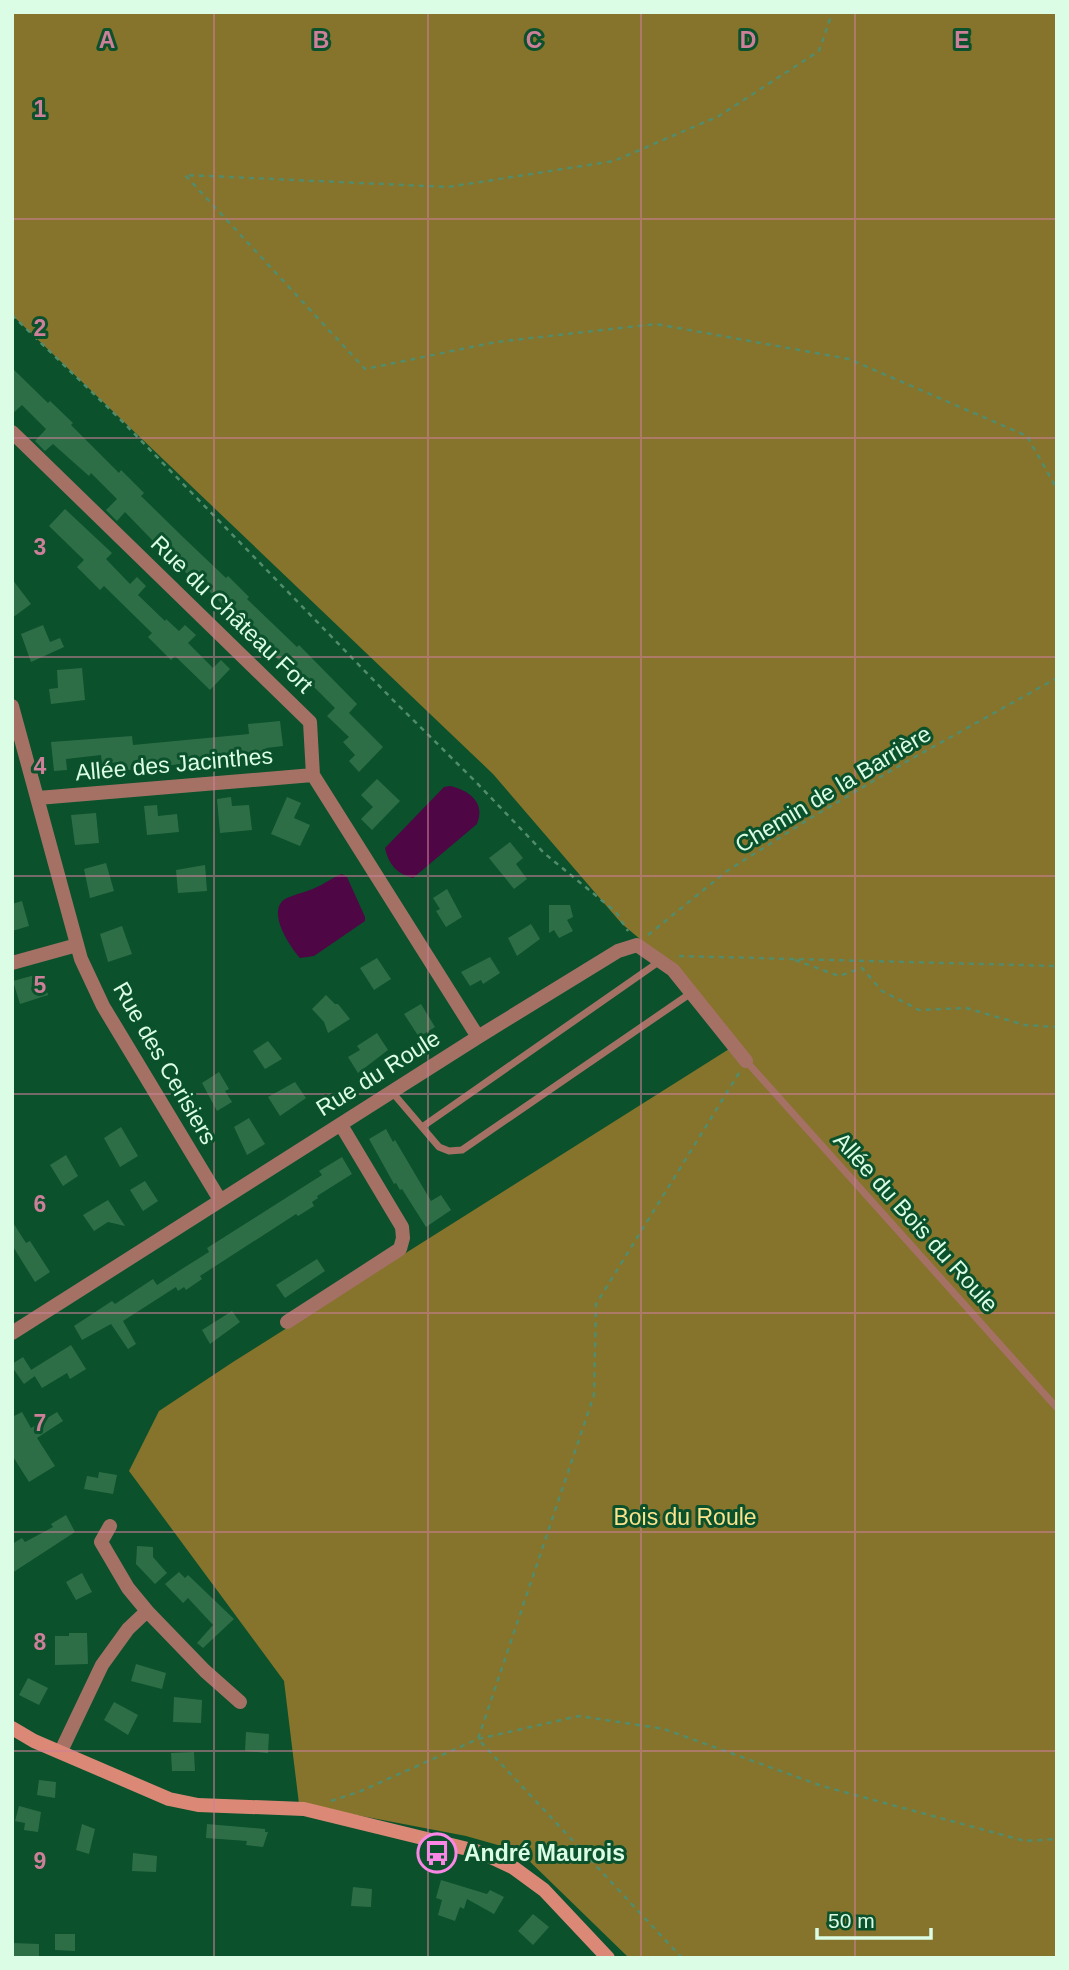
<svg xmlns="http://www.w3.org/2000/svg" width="1069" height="1970" font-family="Arial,sans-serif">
<rect width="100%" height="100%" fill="#0a512c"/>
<!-- forest -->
<path fill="#86732c" d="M12 12H1057V1958H629L519 1851 466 1836 299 1804 284 1681 129 1471 159 1411 233 1362 737 1044 682 974 622 924 493 774 12 315Z"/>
<!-- water -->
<path fill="#4e0645" d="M450 786C469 790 486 803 477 824L413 878C398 875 388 864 385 848L444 787Z
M342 874 347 877 365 917V921L314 956 300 958C290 947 266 911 285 899 295 894 307 892 317 887 326 883 333 877 342 874Z"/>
<!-- building -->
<path fill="#2e6e47" d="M12 368 48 403 50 401 73 423 71 425 119 473 121 470 144 493 141 496 184 538 226 578 228 576 249 597 247 599 297 647 299 645 357 704 349 713 383 747 359 772 349 761 355 755 343 742 349 737 327 716 335 708 308 681 305 684 268 650 254 639 253 640 244 631 246 629 224 606 197 579 195 581 182 569 181 570 125 512 117 521 106 510 117 499 91 473 89 476 53 444 45 451 35 441 46 429 22 405 12 414Z
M65 509 112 553 106 559 130 584 137 577 146 586 138 595 165 621 166 619 179 631 185 625 196 635 188 643 213 668 221 660 230 669 210 690 175 656 171 660 148 637 152 633 104 586 100 590 77 567 84 560 49 526Z
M12 579 31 604 12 618Z
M43 625 50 642 60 638 64 647 31 662 21 634Z
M82 668 85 700 51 704 49 689 58 688 57 670Z
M280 721 283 746 266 748V757L251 759V756L120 771 119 762 102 764 101 755 66 759 67 770 54 771 51 742 132 736 133 745 249 734 248 724Z
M377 779 400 801 372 830 361 819 373 807 361 795Z
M231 797 232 806 249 805 252 830 220 833 217 799Z
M287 797 301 803 294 818 310 825 300 846 271 834Z
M157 805 158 816 177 814 179 832 147 835 144 806Z
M96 813 99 843 75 845 71 815Z
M510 842 523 858 516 864 527 879 514 889 489 858Z
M106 863 114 891 90 898 84 869Z
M205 865 207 891 178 893 176 870Z
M447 889 462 917 446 927 436 911 440 909 433 898Z
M22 901 29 926 12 931V904Z
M549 905H570L573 917 567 920 573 931 559 938 554 930 549 933Z
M531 924 540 939 517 956 508 938Z
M122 926 132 954 108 962 100 934Z
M490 957 500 973 483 984 481 980 470 986 461 972Z
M377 958 391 979 374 990 360 968Z
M42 973 48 995 20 1004 13 981Z
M326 995 335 1004H338L350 1019 328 1033 324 1022 312 1009Z
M421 1004 435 1027 419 1037 404 1014Z
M377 1033 388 1050 358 1073 348 1057 360 1050 357 1046Z
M268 1041 282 1059 265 1069 253 1051Z
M219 1072 229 1089 225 1091 232 1102 217 1111 202 1083Z
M295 1082 306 1098 280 1116 268 1097Z
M249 1118 265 1144 247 1155 234 1127Z
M121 1127 138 1156 120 1167 104 1138Z
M386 1129 393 1142 395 1140 431 1201 441 1195 451 1210 426 1227 402 1189 400 1190 396 1183 394 1184 369 1139Z
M66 1155 78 1176 63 1186 50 1165Z
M342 1157 352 1174 317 1196 318 1198 312 1202 314 1206 298 1216 296 1214 200 1276 202 1279 186 1290 184 1287 178 1291 176 1287 123 1321 136 1344 128 1349 111 1324 82 1340 74 1326 112 1301 115 1304 153 1279 157 1285 185 1267 209 1252 207 1248 322 1175 319 1171Z
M145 1181 158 1201 143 1211 130 1190Z
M108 1200 125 1226 108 1222 94 1231 83 1215Z
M12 1221 26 1243 30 1241 50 1272 35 1282 12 1245Z
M317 1259 325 1271 285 1298 276 1285Z
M232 1311 240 1322 210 1344 202 1330Z
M71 1345 86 1369 70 1379 67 1373 42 1388 31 1370Z
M23 1357 35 1376 24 1384 12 1367V1364Z
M22 1412 31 1428 57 1412 63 1421 37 1438 55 1466 29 1482 12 1455V1417Z
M99 1472 117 1475 113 1494 84 1489 87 1476 98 1478Z
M66 1515 75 1532 12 1573V1544L22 1538 25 1542 53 1527 51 1524Z
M137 1546 153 1547V1557L167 1573 155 1584 136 1564Z
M179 1572 185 1578 188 1575 234 1619 203 1648 197 1643 213 1625 188 1598 183 1603 165 1584Z
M82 1573 92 1592 76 1600 66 1582Z
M69 1633H87L88 1664 55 1665V1636H69Z
M136 1664 166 1673 162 1689 131 1681Z
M28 1678 48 1688 39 1705 19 1695Z
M174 1697 202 1700 201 1723 173 1722Z
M114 1702 138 1715 128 1735 104 1720Z
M246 1732 269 1734 268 1753 245 1751Z
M194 1752 195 1771H172L171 1753Z
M39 1780 56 1782 55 1798 37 1795Z
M19 1806 41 1812 38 1832 24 1830 25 1823 15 1821Z
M82 1824 95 1829 89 1854 76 1850Z
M207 1824 265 1829V1832H268L263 1847 246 1845 247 1841 206 1838Z
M133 1853 157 1856 156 1872 132 1871Z
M441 1880 487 1894 490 1890 504 1897 494 1914 467 1899 464 1909 460 1907 455 1921 438 1915 442 1900 436 1898Z
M353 1887 372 1889 371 1907 351 1906Z
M533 1914 549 1927 533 1945 518 1931Z
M55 1934H75V1951L55 1950Z
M12 1943 39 1944V1958H12Z"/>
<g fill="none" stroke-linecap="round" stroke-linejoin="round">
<!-- path -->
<path stroke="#528c6b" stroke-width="2.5" stroke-dasharray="5 5" stroke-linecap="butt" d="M828 12 832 13 819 51 719 116 614 161 448 187 185 175 365 369 496 342 656 324 849 359 1027 436 1057 489
M12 315 123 422 391 698 474 780 544 853 616 912 628 931
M648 935 727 871 814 816 904 763 1057 678
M679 956 1057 966
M795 960 839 976 862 968 882 991 919 1010 966 1008 1025 1025 1057 1027
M331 1801 361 1791 478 1739 579 1716 664 1729 822 1786 1025 1841 1057 1839
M682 1958 478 1739 594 1395 596 1304 739 1073"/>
<!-- lane -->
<path stroke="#a57165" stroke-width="7" d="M746 1061 1057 1408
M392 1092 439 1147 449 1151 462 1150 691 993
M422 1127 660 961"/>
<!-- street -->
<path stroke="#a57165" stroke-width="14" d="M12 432 310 722 313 775 478 1037
M12 706 81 959 103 1006 220 1200
M38 798 313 775
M12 963 77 945
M287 1322 400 1249 403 1238 402 1227 341 1125
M12 1333 478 1037 618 951 637 945 673 970 746 1061
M147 1611 205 1671 240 1702
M61 1751 102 1665 128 1629 147 1611 128 1588 101 1542 110 1526"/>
<!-- secondary -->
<path stroke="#db8976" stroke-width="14" d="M12 1728 34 1741 169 1799 198 1805 304 1809 480 1852 514 1868 544 1890 608 1958"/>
</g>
<!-- grid -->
<path fill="none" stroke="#ce7f99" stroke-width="2" stroke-opacity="0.55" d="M214 12V1958M428 12V1958M641 12V1958M855 12V1958M12 219H1057M12 438H1057M12 657H1057M12 876H1057M12 1094H1057M12 1313H1057M12 1532H1057M12 1751H1057"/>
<!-- icons -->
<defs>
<g id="bus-ring" transform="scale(2.0125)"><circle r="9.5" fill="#0a512c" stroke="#fa87e6" stroke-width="1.5"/><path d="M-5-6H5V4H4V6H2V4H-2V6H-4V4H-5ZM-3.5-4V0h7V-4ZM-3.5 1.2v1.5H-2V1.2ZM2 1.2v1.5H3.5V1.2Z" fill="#fa87e6"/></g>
</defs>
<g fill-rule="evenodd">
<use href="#bus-ring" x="437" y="1853"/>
</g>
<g text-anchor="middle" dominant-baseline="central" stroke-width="6" stroke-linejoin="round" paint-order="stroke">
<!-- street labels -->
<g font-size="23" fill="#dcfde5" stroke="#0a512c">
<text transform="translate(232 614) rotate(44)">Rue du Château Fort</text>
<text transform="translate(174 764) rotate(-5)">Allée des Jacinthes</text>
<text transform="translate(833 789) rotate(-31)">Chemin de la Barrière</text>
<text transform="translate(165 1063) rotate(60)">Rue des Cerisiers</text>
<text transform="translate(378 1073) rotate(-32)">Rue du Roule</text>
<text transform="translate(916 1222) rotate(48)">Allée du Bois du Roule</text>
</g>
<!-- park labels -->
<g font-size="23" fill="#fbe38c" stroke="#0a512c">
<text x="685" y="1517">Bois du Roule</text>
</g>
<!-- poi labels -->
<g font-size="23" font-weight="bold" fill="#dcfde5" stroke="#0a512c" text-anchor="start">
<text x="464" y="1853">André Maurois</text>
</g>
</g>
<g font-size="23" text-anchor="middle" font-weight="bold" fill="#ce7f99" stroke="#0a512c" stroke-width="6" stroke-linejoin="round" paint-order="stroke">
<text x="107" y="48">A</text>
<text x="321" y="48">B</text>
<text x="534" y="48">C</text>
<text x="748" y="48">D</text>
<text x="962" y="48">E</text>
<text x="40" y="117">1</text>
<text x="40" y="336">2</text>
<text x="40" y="555">3</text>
<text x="40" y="774">4</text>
<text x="40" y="993">5</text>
<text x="40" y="1212">6</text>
<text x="40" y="1431">7</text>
<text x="40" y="1650">8</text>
<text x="40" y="1869">9</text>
</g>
<!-- border -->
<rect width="1069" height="1970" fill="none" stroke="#dcfde5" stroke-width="28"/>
<!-- scale -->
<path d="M817 1928v10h114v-10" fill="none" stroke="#dcfde5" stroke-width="3.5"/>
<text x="828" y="1928" font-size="21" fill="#dcfde5" stroke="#0a512c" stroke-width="5" paint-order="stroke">50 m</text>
</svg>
